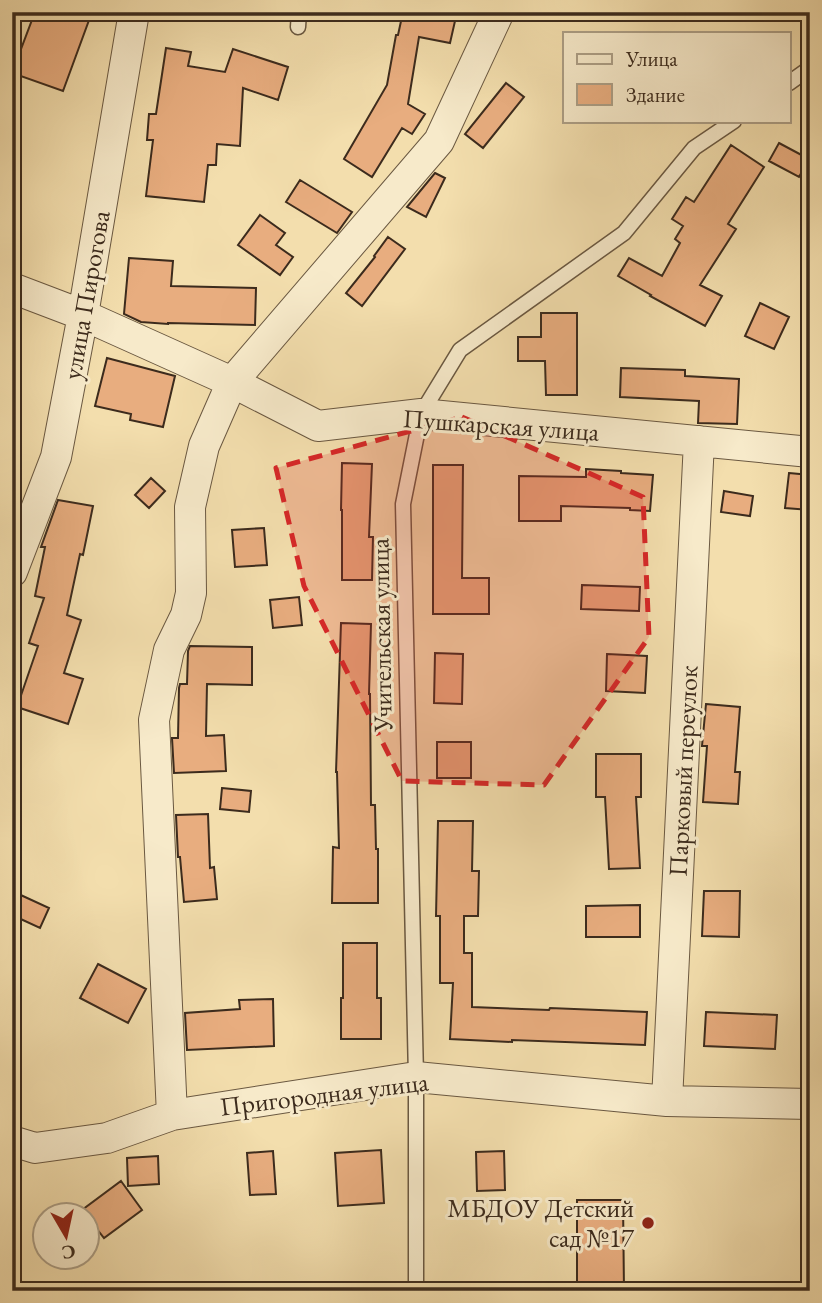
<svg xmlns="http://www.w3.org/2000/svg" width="822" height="1303" font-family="'EB Garamond',serif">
<rect width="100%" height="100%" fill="#f3dead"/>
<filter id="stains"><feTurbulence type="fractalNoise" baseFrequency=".00286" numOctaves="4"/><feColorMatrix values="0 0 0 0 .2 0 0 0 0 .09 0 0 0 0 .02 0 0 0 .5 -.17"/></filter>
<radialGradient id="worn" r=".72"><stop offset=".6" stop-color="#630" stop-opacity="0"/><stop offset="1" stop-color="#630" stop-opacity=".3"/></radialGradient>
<!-- building -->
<path fill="#e8ad7f" stroke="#3c2b1d" stroke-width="2" d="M35 12H92L63 91 12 73Z
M403 12H410L455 21 450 43 419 37 408 104 425 114 412 134 402 128 372 177 344 159 387 85 396 35H398Z
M166 48 191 52 188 66 225 72 233 49 288 67 278 100 243 88 240 146 217 144 216 165H208L204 202 146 196 153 140H147L149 114H156Z
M506 83 524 97 483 148 465 134Z
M779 143 809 159 799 177 769 161Z
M731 145 764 167 728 224 736 229 700 285 722 296 705 326 650 296 651 295 618 276 629 258 662 276 680 243 675 239 683 226 672 219 686 197 694 202Z
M435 173 445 178 426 217 407 207Z
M300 180 352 212 337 233 286 202Z
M260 215 285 233 276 245 293 257 280 275 238 245Z
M388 237 405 249 362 306 346 293 375 257 374 256Z
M129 258 173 261 171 286 256 288 255 325 168 323V324L141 322 124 314Z
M760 303 789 317 774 349 745 336Z
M541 313H577V395H546L545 361H518V337H541Z
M107 358 175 376 163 427 130 420 131 414 95 406Z
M621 368 685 370V376L739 379 737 424 698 423 699 401 620 397Z
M342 463 372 464 369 537H373L372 580H342V510H341Z
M433 465H463L462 578H489V614H433Z
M586 469 621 471V473L653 475 650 511 630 510V508L561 506V521H519V476L586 477Z
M789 473 810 475V510L785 508Z
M151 478 165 491 149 508 135 495Z
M724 491 753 496 750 516 721 512Z
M58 500 93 506 83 555 80 554 67 615 81 620 64 673 83 679 68 724 17 707 38 646 29 643 44 598 35 596 45 547H41Z
M264 528 267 565 235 567 232 530Z
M582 585 640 587 639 611 581 609Z
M299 597 302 625 273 628 270 600Z
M341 623 371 624 369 694H370L371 805H375L376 849H378V903H332L333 847 339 848 337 772H336Z
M190 646 252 647V685L207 684 206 736 224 735 226 771 174 773 172 738H178L179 688 180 684H187L188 651Z
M435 653 463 654 462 704 434 703Z
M607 654 647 656 645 693 606 691Z
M706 704 740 707 735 772H740L738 804 703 802 707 746H702Z
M437 742H471V778H437Z
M596 754H641V797H636L640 868 609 869 605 797H596Z
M222 788 251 791 249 812 220 809Z
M208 814 210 868 214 867 217 899 184 902 180 857H178L176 815Z
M438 821H473L472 871H479L478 916H464V953H472V1007L549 1010 550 1008 647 1012 645 1045 512 1040V1042L450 1039 453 983H440V916H436Z
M12 891 49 908 40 928 12 915Z
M704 891H740L739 937 702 936Z
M640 905V937H586V906Z
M343 943H377V998H381V1039H341V998H343Z
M98 964 146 989 128 1023 80 998Z
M273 999 274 1046 187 1050 185 1013 240 1009 239 1000Z
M706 1012 777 1015 775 1049 704 1046Z
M381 1150 384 1203 338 1206 335 1153Z
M273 1151 276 1194 250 1195 247 1153Z
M504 1151 505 1190 477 1191 476 1152Z
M158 1156 159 1184 128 1186 127 1158Z
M121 1181 142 1210 104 1238 82 1210Z
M577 1200H623L624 1291H577Z"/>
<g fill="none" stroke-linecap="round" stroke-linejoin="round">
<!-- lane casing -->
<g stroke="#6a5841" stroke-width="17">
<path id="lane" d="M298 27 299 12
M789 83 810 68
M416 1291V1077L403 504 421 414 460 350 624 233 694 148 734 121"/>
</g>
<!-- street casing -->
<g stroke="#6a5841" stroke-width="32">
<path id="street" d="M12 288 83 315 232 382 318 426 421 414 810 452
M12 572 56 457 83 315 134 12
M667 1101 699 441
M172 1115 154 720 169 650 186 615 191 593 190 507 204 446 232 382 439 141 499 12
M12 1141 35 1148 107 1138 172 1115 416 1077 667 1101 810 1104"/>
</g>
<!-- lane -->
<use href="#lane" stroke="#f7eaca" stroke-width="14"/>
<!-- street -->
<use href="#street" stroke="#f7eaca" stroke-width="30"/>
</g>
<!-- marked area -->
<path fill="#d62828" fill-opacity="0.2" stroke="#d62828" stroke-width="5" stroke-dasharray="14 9" stroke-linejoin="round" d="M462 417 643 497 649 637 544 785 402 781 304 586 276 468Z"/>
<!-- markers -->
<circle fill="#8f2418" stroke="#f7eaca" stroke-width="2.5" cx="648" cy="1223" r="7"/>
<g text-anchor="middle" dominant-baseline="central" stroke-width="6" stroke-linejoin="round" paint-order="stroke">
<!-- street labels -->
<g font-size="26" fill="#3c2b1d" stroke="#f7eaca">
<text transform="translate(86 295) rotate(-80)">улица Пирогова</text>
<text transform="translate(501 425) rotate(4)">Пушкарская улица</text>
<text transform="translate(381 635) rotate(-91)">Учительская улица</text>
<text transform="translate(683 771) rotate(-87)">Парковый переулок</text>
<text transform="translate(324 1094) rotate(-7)">Пригородная улица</text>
</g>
<!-- poi labels -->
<g font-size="26" fill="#3c2b1d" stroke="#f7eaca" text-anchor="end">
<text x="634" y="1208">МБДОУ Детский<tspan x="634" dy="30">сад №17</tspan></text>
</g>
</g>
<!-- margin -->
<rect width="822" height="1303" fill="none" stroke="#f3dead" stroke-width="42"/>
<rect x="14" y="14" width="794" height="1275" fill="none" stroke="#3c2b1d" stroke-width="3.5"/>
<rect x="21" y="21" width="780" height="1261" fill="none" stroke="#3c2b1d" stroke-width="2"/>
<!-- legend -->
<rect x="563" y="32" width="228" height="91" fill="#f7eaca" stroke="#ac9e85" stroke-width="2"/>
<rect x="577" y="54" width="35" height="10" fill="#f7eaca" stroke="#ac9e85" stroke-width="2"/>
<text x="626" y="66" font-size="21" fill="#3c2b1d">Улица</text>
<rect x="577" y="84" width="35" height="21" fill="#e8ad7f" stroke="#ac9e85" stroke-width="2"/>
<text x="626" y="102" font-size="21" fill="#3c2b1d">Здание</text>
<!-- north arrow -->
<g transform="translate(66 1236) rotate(171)"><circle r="33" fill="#f7eaca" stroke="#ac9e85" stroke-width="2"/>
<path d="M0-5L12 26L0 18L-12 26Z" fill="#8f2418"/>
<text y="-10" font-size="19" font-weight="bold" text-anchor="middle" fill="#3c2b1d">С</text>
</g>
<rect width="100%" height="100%" filter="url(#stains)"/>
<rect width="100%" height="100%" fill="url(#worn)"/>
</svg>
